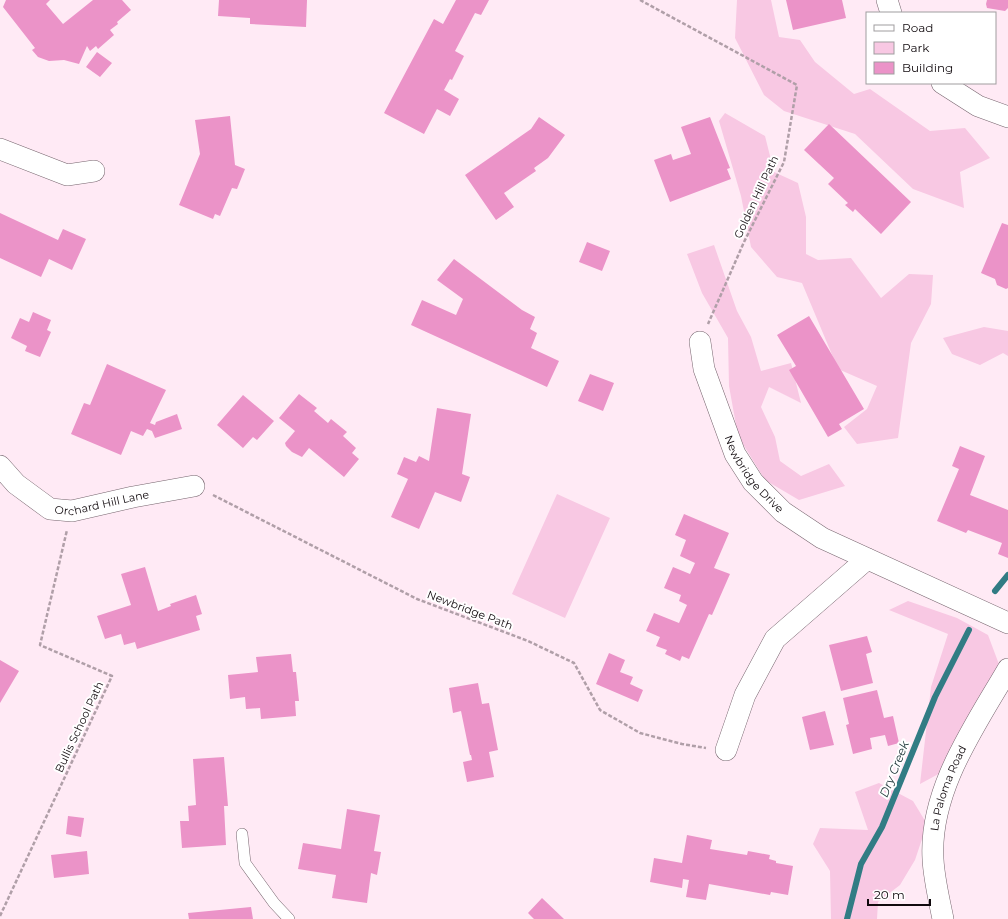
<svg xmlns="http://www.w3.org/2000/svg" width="1008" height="919" font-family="Montserrat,sans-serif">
<rect width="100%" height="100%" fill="#ffeaf5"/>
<!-- green -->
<path fill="#f8c8e3" d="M737 0H771L779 37 800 40 815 62 854 94 870 89 930 131 965 128 990 158 960 172 964 208 913 189 855 134 784 111 764 95 735 38Z
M725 113 765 136 774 172 798 183 806 217V254L818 260 851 258 881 298 909 274 933 275 931 304 911 343 898 438 857 444 844 427 867 409 877 386 838 369 802 283 777 277 751 247 741 196 719 121Z
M714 245 737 311 751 337 761 371 791 363 801 403 769 387 761 407 775 437 780 461 801 476 829 464 845 486 799 500 765 480 738 436 729 386 728 338 702 293 687 254Z
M984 327 1008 331V356L1003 353 980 365 952 354 943 338Z
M557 494 610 518 565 618 512 594Z
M908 601 957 618 988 635 1000 667 955 765 920 784 931 687 948 634 889 610Z
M879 783 913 801 927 824 915 860 900 885 878 902 877 919H831L830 871 813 844 820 828 868 830 855 792Z"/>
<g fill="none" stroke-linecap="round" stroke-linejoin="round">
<!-- stream -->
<path stroke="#317c84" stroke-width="6" d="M995 591 1008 575
M847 919 861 864 882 827 935 697 969 630"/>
</g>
<!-- building -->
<path fill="#eb93c8" d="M6 0H50L46 4 63 24 93 0H122L131 10 117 22 118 24 110 30 114 35 98 49 96 46 90 51 87 46 79 64 64 60 49 61 38 57 32 50 35 48 3 7Z
M219 0H307L306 27 250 24V18L218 16Z
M456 0H489L481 15 475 13 455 51 464 56 452 80 450 79 444 90 459 99 450 116 437 109 424 134 384 113 434 19 443 24Z
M786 0H842L846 18 793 30Z
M987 0H1008V8L1005 11 987 8 986 4Z
M97 52 112 63 100 77 86 67Z
M230 116 235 165 245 169 237 189 232 188 220 216 215 214 213 219 179 205 200 154 195 120Z
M539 117 565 135 548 158 534 168 536 171 504 193 514 207 496 220 465 175 531 129Z
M710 117 730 168 727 169 731 179 670 202 654 160 671 154 673 160 691 154 681 127Z
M829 124 911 202 881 234 855 209 853 212 845 205 848 203 828 184 834 178 804 150Z
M0 213 58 240 63 229 86 239 72 270 49 259 41 277 0 258Z
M1002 223 1008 225V288L1006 289 997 285 995 279 981 273Z
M587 242 610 251 602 271 579 262Z
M454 259 522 310 535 317 530 329 537 333 531 348 559 361 547 387 411 325 422 300 456 315 463 299 437 280Z
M33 312 51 320 47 330 51 332 40 357 25 351 27 346 11 338 20 318 29 322Z
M809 316 864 409 839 424 842 429 828 437 789 370 796 366 777 335Z
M107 364 166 390 150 423 155 425 156 422 177 414 182 429 155 438 152 431 147 429 143 436 131 431 121 455 71 434 84 403 90 405Z
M590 374 614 383 603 411 578 401Z
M299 394 317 408 314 411 328 423 331 419 347 432 343 436 356 448 352 453 359 459 344 477 309 448 302 457 292 452 286 446 285 443 295 431 279 418Z
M243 395 274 421 257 440 253 437 243 448 217 425Z
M437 408 471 414 462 474 470 477 461 502 435 492 419 529 391 517 408 479 397 474 404 457 416 462 419 456 429 461Z
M960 446 985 456 970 495 1008 510V558L998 554 1002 543 968 530 966 533 937 521 959 469 952 466Z
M684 514 729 533 714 568 730 574 712 615 709 614 689 659 682 656 680 661 665 654 667 650 656 646 660 637 646 631 654 613 679 623 687 605 679 601 681 595 664 588 673 567 690 574 695 563 680 556 686 540 675 535Z
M145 567 158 611 171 606 170 604 196 595 202 614 196 616 200 630 137 649 135 642 124 645 121 634 105 639 97 616 131 605 121 574Z
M867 636 872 652 866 654 873 683 841 691 829 645Z
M609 653 625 660 620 672 633 677 630 684 643 690 638 702 596 684Z
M291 654 293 672H296L299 701H295L296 716 261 719 260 708 246 709 245 697 230 699 228 675 258 672 256 657Z
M0 660 19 671 0 703Z
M478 683 482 704 489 703 498 750 489 752 494 777 467 782 463 762 472 760 471 755H470L461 711 453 713 449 688Z
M877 690 884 718 893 716 899 743 888 746 885 735 870 738 872 749 853 754 846 725 849 724 843 698Z
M825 711 834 745 810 750 802 717Z
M224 757 228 806H224L226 845 182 848 180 821H189L188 806 196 805 193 759Z
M347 809 380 815 374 851 381 852 377 875 371 873 367 903 332 898 336 875 298 869 303 843 341 849Z
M68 816 84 818 81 837 66 834Z
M687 835 712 840 710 849 747 855 748 851 770 855 769 859 776 861V863L793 866 788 895 771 892 770 895 709 884 706 900 686 897 689 880 683 879 682 888 650 882 654 858 682 863Z
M87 851 89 874 54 878 51 855Z
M542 898 564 919H534L528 913Z
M251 907 253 919H189L188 913Z"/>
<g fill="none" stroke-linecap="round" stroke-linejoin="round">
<!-- service casing -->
<g stroke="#76656e" stroke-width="12">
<path id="service" d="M242 834 245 863 274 903 289 919"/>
</g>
<!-- minor casing -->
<g stroke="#76656e" stroke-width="22">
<g id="minor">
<path d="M887 0 891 13"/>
<path d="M942 83 978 106 1008 117"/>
<path d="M0 149 67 175 94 171"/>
<path id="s1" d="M700 342 704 369 735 454 753 482 783 512 822 538 1008 623"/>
<path id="s2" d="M0 466 16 484 50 509 72 511 133 497 194 486"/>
<path d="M726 750 745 695 775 639 867 559"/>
<path id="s3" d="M943 919C939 899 934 879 933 859 929 790 975 726 1008 669"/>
</g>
</g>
<!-- path -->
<path stroke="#b09fa8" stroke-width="2.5" stroke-dasharray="4 2" stroke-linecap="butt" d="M640 0 797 85 784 162 744 242 708 324
M213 495 417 599 528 641 574 663 600 710 640 733 682 744 706 748
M0 916 112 676 40 645 67 530"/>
<!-- service -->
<use href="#service" stroke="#fff" stroke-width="11"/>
<!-- minor -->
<use href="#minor" stroke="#fff" stroke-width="21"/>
</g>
<g text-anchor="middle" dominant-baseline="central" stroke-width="4" stroke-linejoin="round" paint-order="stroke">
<!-- street labels -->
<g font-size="11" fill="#110a0e" stroke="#fff">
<text transform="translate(756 197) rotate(-65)">Golden Hill Path</text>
<text stroke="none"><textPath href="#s1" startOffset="145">Newbridge Drive</textPath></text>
<text stroke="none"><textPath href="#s2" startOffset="119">Orchard Hill Lane</textPath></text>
<text transform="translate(470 610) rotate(21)">Newbridge Path</text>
<text transform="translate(79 727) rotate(-65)">Bullis School Path</text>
<text stroke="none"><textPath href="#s3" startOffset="134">La Paloma Road</textPath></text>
</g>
<!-- water labels -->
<g font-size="12" font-style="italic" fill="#1a3235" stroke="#fff">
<text transform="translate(894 769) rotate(-68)">Dry Creek</text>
</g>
</g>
<!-- legend -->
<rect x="866" y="12" width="130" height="72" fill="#ffffff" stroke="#a09d9f"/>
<rect x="874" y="25" width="20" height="6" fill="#ffffff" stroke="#a09d9f"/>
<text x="902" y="32" font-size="12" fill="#110a0e">Road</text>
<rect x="874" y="42" width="20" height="12" fill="#f8c8e3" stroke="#a09d9f"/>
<text x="902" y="52" font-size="12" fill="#110a0e">Park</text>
<rect x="874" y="62" width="20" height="12" fill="#eb93c8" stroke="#a09d9f"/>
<text x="902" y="72" font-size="12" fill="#110a0e">Building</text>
<!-- scale -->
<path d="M868 899v6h62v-6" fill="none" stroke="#110a0e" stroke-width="2"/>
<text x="874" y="899" font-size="12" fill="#110a0e" stroke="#ffffff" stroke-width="3" paint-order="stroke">20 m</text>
</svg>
